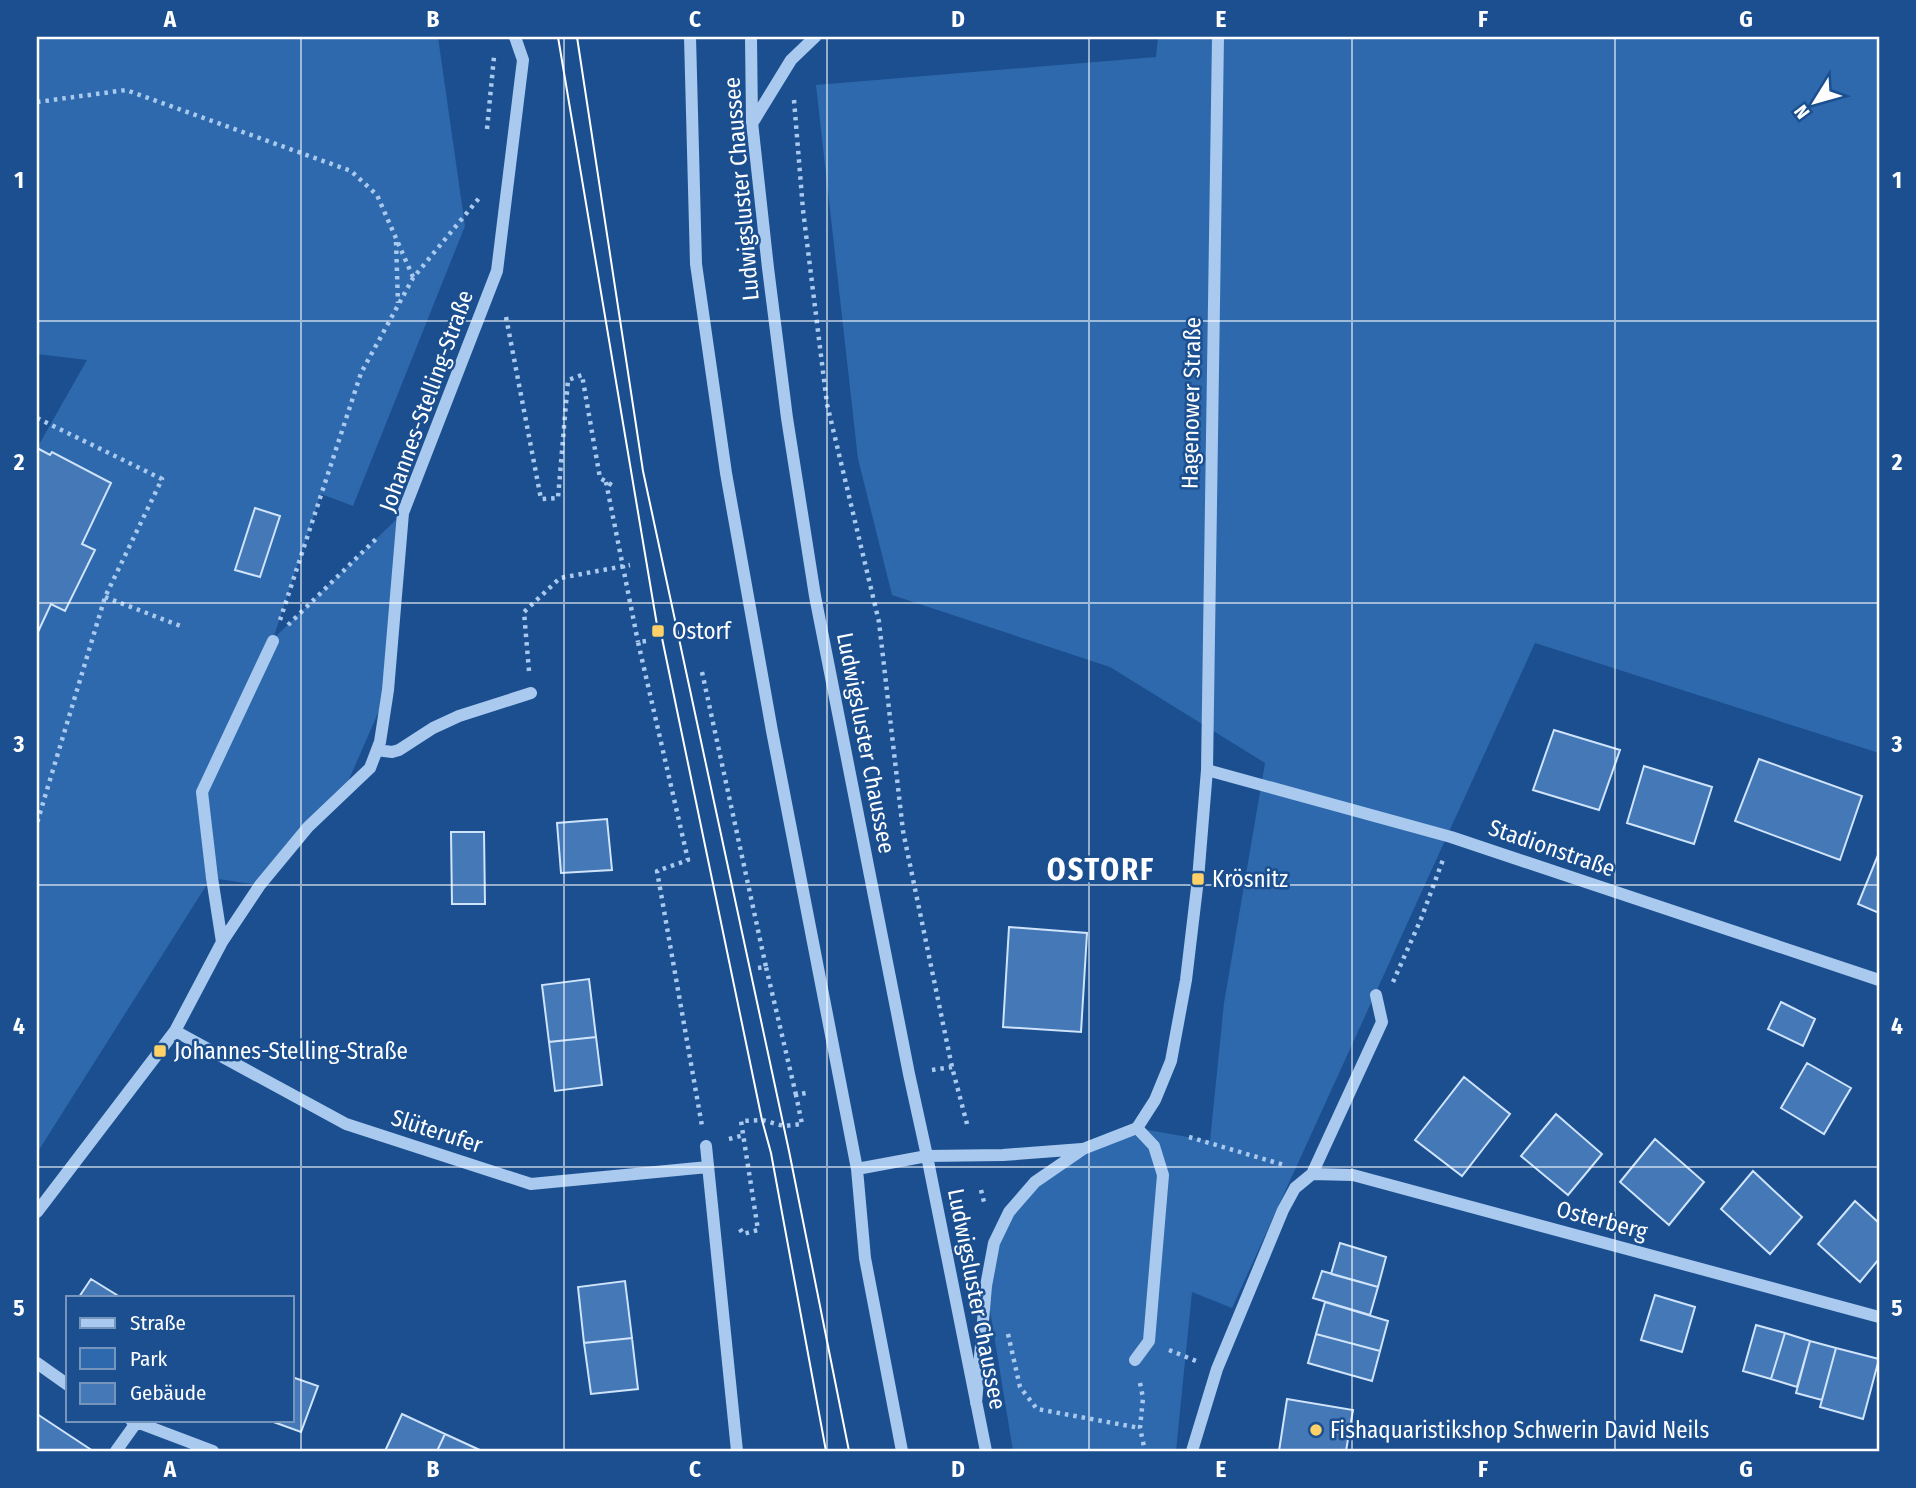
<svg xmlns="http://www.w3.org/2000/svg" width="1916" height="1488" font-family="'Fira Sans Condensed',sans-serif">
<rect width="100%" height="100%" fill="#1b4f8f"/>
<!-- green -->
<path fill="#2e69ad" d="M37 37H438L465 226 353 506 321 494 273 639 403 513 388 690 344 791 260 885 211 878 37 1153V634L51 604 65 611 94 550 82 544 111 484 52 453 50 455 37 448 87 360 37 354Z
M1158 37H1879V753L1535 643 1232 1308 1192 1292 1176 1451H1013L986 1286 1009 1212 1083 1149 1137 1128 1210 1141 1224 1003 1265 763 1110 667 892 595 858 459 816 85 1156 57Z"/>
<!-- building -->
<path fill="#4478b7" stroke="#cfe3fa" stroke-width="2" d="M37 448 50 455 52 452 111 483 82 544 95 550 65 611 51 604 37 634Z
M255 508 280 516 260 577 235 570Z
M1554 730 1620 750 1599 810 1533 790Z
M1759 759 1862 796 1840 860 1735 821Z
M1644 766 1712 787 1694 844 1627 823Z
M607 819 612 870 561 873 557 823Z
M451 832H484L485 904H452Z
M1878 855 1879 856V913L1858 904Z
M1009 927 1087 933 1081 1032 1003 1027Z
M589 979 596 1037 549 1042 542 985Z
M1781 1002 1815 1019 1803 1046 1768 1029Z
M596 1037 602 1085 555 1091 549 1042Z
M1807 1063 1851 1088 1824 1134 1781 1108Z
M1464 1077 1510 1114 1462 1176 1415 1140Z
M1556 1114 1602 1154 1568 1195 1521 1156Z
M1655 1139 1704 1182 1669 1225 1620 1182Z
M1753 1171 1802 1217 1770 1254 1721 1209Z
M1855 1201 1879 1223V1259L1860 1282 1818 1244Z
M1340 1243 1386 1257 1378 1287 1331 1274Z
M1322 1271 1378 1287 1370 1315 1313 1298Z
M91 1279 120 1297H79Z
M625 1281 632 1338 584 1343 578 1287Z
M1655 1295 1695 1307 1682 1352 1641 1340Z
M1325 1302 1388 1321 1380 1351 1316 1334Z
M1756 1325 1785 1333 1771 1379 1743 1371Z
M1785 1333 1810 1341 1797 1387 1771 1379Z
M1316 1334 1380 1351 1372 1381 1308 1363Z
M632 1338 638 1389 591 1394 584 1343Z
M1810 1341 1836 1348 1822 1400 1796 1393Z
M1836 1348 1879 1359 1863 1419 1820 1407Z
M292 1377 318 1386 301 1432 268 1420H292Z
M1287 1399 1353 1410 1346 1451H1279Z
M37 1414 93 1451H37Z
M402 1414 445 1434 437 1451H385Z
M445 1434 482 1451H437Z"/>
<g fill="none" stroke-linecap="round" stroke-linejoin="round">
<!-- path -->
<path stroke="#a9c9ee" stroke-width="4.5" stroke-dasharray="3.5 5" stroke-linecap="butt" d="M794 100 803 210 827 404 879 622 903 831 952 1067 967 1124
M37 102 126 90 351 171 377 195 413 277
M487 129 494 57
M396 242 398 303
M506 317 541 499 558 498 568 380 582 375 600 478 615 487
M37 418 162 479 105 597 37 823
M606 482 638 642
M105 597 183 627
M280 620 361 373 413 278 480 197
M288 625 377 538
M646 641 638 642 688 860 657 871 702 1126
M529 671 524 612 560 578 630 565
M702 672 766 967
M758 968 766 967 796 1095
M1393 982 1421 919 1444 857
M932 1070 952 1067
M1189 1137 1284 1165
M729 1139 744 1135
M981 1190 985 1206
M740 1229 743 1234 758 1230 741 1121 762 1120 784 1126 802 1124 796 1095 810 1092
M1008 1334 1020 1387 1037 1409 1140 1428
M1169 1350 1196 1361
M1140 1383 1143 1398 1140 1428 1145 1451"/>
<!-- minor -->
<path stroke="#a9c9ee" stroke-width="12" d="M690 37 696 264 726 473 772 731 857 1169 865 1258 902 1451
M751 37 752 122 768 268 787 418 815 596 909 1074 927 1156 986 1451
M753 122 791 60 815 37
M377 750 392 752 399 750 433 728 459 716 531 693
M1207 770 1451 837 1879 980
M222 942 212 878 202 792 273 641
M175 1031 346 1124 531 1184 708 1167
M706 1146 737 1451
M857 1169 927 1156 1003 1155 1082 1149
M1312 1174 1382 1022 1376 995
M37 1212 175 1031 222 942 260 885 308 827 370 768 380 742 388 690 403 513 497 271 523 60 515 37
M1135 1360 1149 1341 1163 1175 1154 1146 1137 1128
M37 1363 68 1385
M976 1403 986 1286 994 1243 1009 1212 1035 1182 1083 1149 1137 1128 1155 1100 1171 1061 1186 980 1198 879 1207 770 1218 37
M131 1420 213 1451
M116 1451 136 1423
M1192 1451 1217 1369 1283 1210 1295 1188 1312 1174 1353 1175 1879 1317"/>
<!-- tram -->
<path stroke="#fff" stroke-width="2" d="M558 37 658 631 662 638 762 1120 771 1153 826 1451
M577 37 643 471 789 1151 849 1451"/>
</g>
<!-- grid -->
<path fill="none" stroke="#fff" stroke-width="2" stroke-opacity="0.55" d="M301 37V1451M564 37V1451M827 37V1451M1089 37V1451M1352 37V1451M1615 37V1451M37 321H1879M37 603H1879M37 885H1879M37 1167H1879"/>
<!-- markers -->
<g fill="#ffd166" stroke="#1b4f8f" stroke-width="2.5">
<rect x="651" y="624" width="14" height="14" rx="3.5"/>
<rect x="1191" y="872" width="14" height="14" rx="3.5"/>
<rect x="153" y="1044" width="14" height="14" rx="3.5"/>
<circle cx="1316" cy="1430" r="7"/>
</g>
<g text-anchor="middle" dominant-baseline="central" stroke-width="5" stroke-linejoin="round" paint-order="stroke">
<!-- street labels -->
<g font-size="23" fill="#fff" stroke="#1b4f8f">
<text transform="translate(741 189) rotate(-95)">Ludwigsluster Chaussee</text>
<text transform="translate(426 401) rotate(-70)">Johannes-Stelling-Straße</text>
<text transform="translate(1191 403) rotate(-89)">Hagenower Straße</text>
<text transform="translate(866 743) rotate(79)">Ludwigsluster Chaussee</text>
<text transform="translate(1552 848) rotate(19)">Stadionstraße</text>
<text transform="translate(437 1131) rotate(18)">Slüterufer</text>
<text transform="translate(1602 1220) rotate(15)">Osterberg</text>
<text transform="translate(977 1299) rotate(79)">Ludwigsluster Chaussee</text>
</g>
<!-- poi labels -->
<g font-size="23" fill="#fff" stroke="#1b4f8f" text-anchor="start">
<text x="672" y="631">Ostorf</text>
<text x="1212" y="879">Krösnitz</text>
<text x="174" y="1051">Johannes-Stelling-Straße</text>
<text x="1330" y="1430">Fishaquaristikshop Schwerin David Neils</text>
</g>
<!-- district labels -->
<g font-size="30" font-weight="bold" letter-spacing="2" fill="#fff" stroke="#1b4f8f">
<text x="1101" y="870">OSTORF</text>
</g>
</g>
<!-- border -->
<rect width="1916" height="1488" fill="none" stroke="#1b4f8f" stroke-width="77"/>
<!-- legend -->
<rect x="66" y="1296" width="228" height="126" fill="#1b4f8f" stroke="#7695bc" stroke-width="2"/>
<rect x="80" y="1318" width="35" height="10" fill="#a9c9ee" stroke="#7695bc" stroke-width="2"/>
<text x="130" y="1330" font-size="21" fill="#ffffff">Straße</text>
<rect x="80" y="1348" width="35" height="21" fill="#2e69ad" stroke="#7695bc" stroke-width="2"/>
<text x="130" y="1366" font-size="21" fill="#ffffff">Park</text>
<rect x="80" y="1383" width="35" height="21" fill="#4478b7" stroke="#7695bc" stroke-width="2"/>
<text x="130" y="1400" font-size="21" fill="#ffffff">Gebäude</text>
<!-- north arrow -->
<g transform="translate(1815 102) rotate(233)" stroke="#1b4f8f" stroke-width="5" paint-order="stroke">
<path d="M0-5L12 26L0 18L-12 26Z" fill="#ffffff"/>
<text y="-10" font-size="19" font-weight="bold" text-anchor="middle" fill="#ffffff">N</text>
</g>
<rect x="38" y="38" width="1840" height="1412" fill="none" stroke="#fff" stroke-width="2.5"/>
<g font-size="23" text-anchor="middle" font-weight="bold" fill="#fff">
<text x="170" y="27">A</text>
<text x="433" y="27">B</text>
<text x="695" y="27">C</text>
<text x="958" y="27">D</text>
<text x="1221" y="27">E</text>
<text x="1483" y="27">F</text>
<text x="1746" y="27">G</text>
<text x="19" y="188">1</text>
<text x="1897" y="188">1</text>
<text x="19" y="470">2</text>
<text x="1897" y="470">2</text>
<text x="19" y="752">3</text>
<text x="1897" y="752">3</text>
<text x="19" y="1034">4</text>
<text x="1897" y="1034">4</text>
<text x="19" y="1316">5</text>
<text x="1897" y="1316">5</text>
<text x="170" y="1477">A</text>
<text x="433" y="1477">B</text>
<text x="695" y="1477">C</text>
<text x="958" y="1477">D</text>
<text x="1221" y="1477">E</text>
<text x="1483" y="1477">F</text>
<text x="1746" y="1477">G</text>
</g>
</svg>
